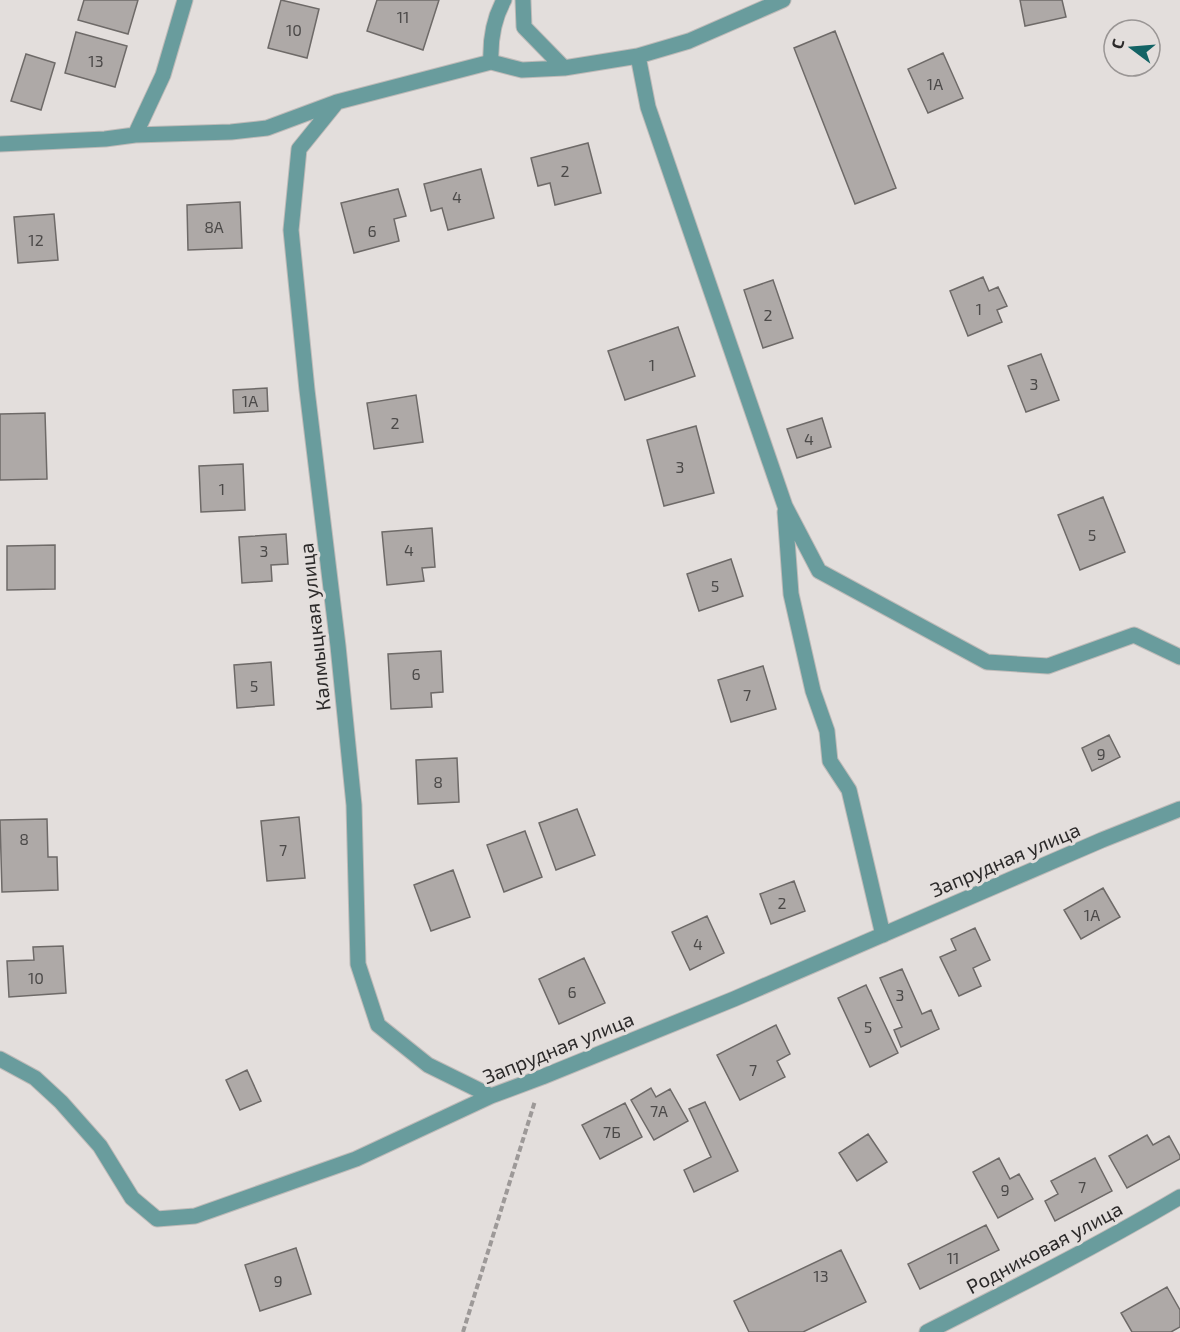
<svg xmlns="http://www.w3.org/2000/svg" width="1180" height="1332" font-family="'Exo 2',sans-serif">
<rect width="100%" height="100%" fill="#e3dedc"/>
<!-- building -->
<path fill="#aea9a7" stroke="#6e6a68" stroke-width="1.5" d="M84 0H138L128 34 78 20Z
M281 0 319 9 307 58 268 48Z
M377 0H439L423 50 367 31Z
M1020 0H1062L1066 17 1025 26Z
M835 31 896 188 855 204 794 48Z
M76 32 127 46 115 87 65 73Z
M943 53 963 98 928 113 908 69Z
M26 54 55 63 41 110 11 101Z
M588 143 601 193 555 205 550 183 538 186 531 158Z
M481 169 494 218 448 230 442 208 431 211 424 184Z
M398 189 406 216 394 219 399 241 354 253 341 203Z
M240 202 242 248 188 250 187 205Z
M54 214 58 260 18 263 14 217Z
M983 277 989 291 998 287 1007 306 997 310 1002 322 968 336 950 291Z
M773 280 793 338 763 348 744 290Z
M678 327 695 376 625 400 608 351Z
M1041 354 1059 400 1026 412 1008 366Z
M267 388 268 411 234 413 233 390Z
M416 395 423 442 374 449 367 403Z
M45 413 47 479 0 480V414Z
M822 418 831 447 797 458 787 429Z
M696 426 714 493 664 506 647 440Z
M243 464 245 510 201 512 199 466Z
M1103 497 1125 552 1080 570 1058 515Z
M432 528 435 567 422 568 424 581 387 585 382 532Z
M286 534 288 564 271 565 272 581 242 583 239 537Z
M55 545V589L7 590V546Z
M731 559 743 596 699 611 687 574Z
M441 651 443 692 431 693 432 707 391 709 388 654Z
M271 662 274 705 237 708 234 665Z
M763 666 776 709 731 722 718 680Z
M1109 735 1120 757 1092 771 1082 748Z
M457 758 459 802 418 804 416 760Z
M577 809 595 855 556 870 539 823Z
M299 817 305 878 267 881 261 821Z
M47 819 48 857H57L58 890 2 892 0 820Z
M525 831 542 877 504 892 487 845Z
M453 870 470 917 431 931 414 885Z
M794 881 805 911 771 924 760 894Z
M1103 888 1120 917 1081 939 1064 910Z
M707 916 724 953 690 970 672 932Z
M975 928 990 960 973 968 981 986 959 996 940 957 956 950 951 939Z
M63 946 66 993 9 997 7 961 34 960 33 947Z
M584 958 605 1003 559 1024 539 979Z
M902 969 922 1014 931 1010 939 1029 901 1047 894 1030 902 1027 880 978Z
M866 985 898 1053 870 1067 838 998Z
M776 1025 790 1054 777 1061 785 1077 740 1100 717 1055Z
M247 1070 261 1101 240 1110 226 1080Z
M651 1088 656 1097 670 1089 688 1121 654 1140 631 1100Z
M705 1102 738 1171 694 1192 684 1170 711 1157 689 1109Z
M625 1103 642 1137 600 1159 582 1125Z
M868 1134 887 1162 857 1181 839 1153Z
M1147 1135 1153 1145 1169 1136 1180 1156V1159L1127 1188 1109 1156Z
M999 1158 1010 1179 1019 1174 1033 1199 998 1218 973 1172Z
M1095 1158 1112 1191 1055 1221 1045 1201 1058 1194 1051 1181Z
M986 1225 999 1250 920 1289 908 1264Z
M296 1248 311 1294 260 1311 245 1265Z
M841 1250 866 1302 803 1332H749L734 1301Z
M1167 1287 1180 1310V1327L1171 1332H1132L1121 1313Z"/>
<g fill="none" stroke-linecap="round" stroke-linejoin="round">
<!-- street casing -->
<g stroke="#bebab8" stroke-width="17">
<path id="street" d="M523 0 524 27 564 68 638 56 648 107 785 506 819 571 987 662 1048 666 1134 635 1180 657
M638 56 689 41 783 0
M491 62C490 40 493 20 504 0
M337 102 299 149 291 230 307 390 338 646 354 805 358 964 378 1025 428 1065 491 1096
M135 135 163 75 185 0
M0 144 105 139 135 135 231 132 267 128 337 102 491 62 522 70 564 68
M785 512 791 594 813 691 827 731 830 761 849 790 883 935
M0 1059 35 1078 61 1102 100 1146 132 1198 157 1219 195 1216 356 1159 491 1096 542 1077 734 999 1102 840 1180 809
M927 1332C1012 1289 1097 1246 1180 1197"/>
</g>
<!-- path -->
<path stroke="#9d9998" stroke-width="4" stroke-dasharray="6 3" stroke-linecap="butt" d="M463 1332 535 1101"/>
<!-- street -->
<use href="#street" stroke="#699c9d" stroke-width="15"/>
</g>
<g text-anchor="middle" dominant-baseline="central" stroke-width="6" stroke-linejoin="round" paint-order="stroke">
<!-- number labels -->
<g font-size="16" fill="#4c4a49">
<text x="403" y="16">11</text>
<text x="294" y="29">10</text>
<text x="96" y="60">13</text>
<text x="935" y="83">1А</text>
<text x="565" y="170">2</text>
<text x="457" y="196">4</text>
<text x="214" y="226">8А</text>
<text x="372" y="230">6</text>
<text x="36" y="239">12</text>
<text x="979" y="308">1</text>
<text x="768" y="314">2</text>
<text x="652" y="364">1</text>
<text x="1034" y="383">3</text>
<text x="250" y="400">1А</text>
<text x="395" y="422">2</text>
<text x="809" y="438">4</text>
<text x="680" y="466">3</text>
<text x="222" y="488">1</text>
<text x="1092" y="534">5</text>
<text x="409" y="549">4</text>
<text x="264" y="550">3</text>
<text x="715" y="585">5</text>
<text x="416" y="673">6</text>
<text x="254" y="685">5</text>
<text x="747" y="694">7</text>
<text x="1101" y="753">9</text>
<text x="438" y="781">8</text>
<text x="24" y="838">8</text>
<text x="283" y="849">7</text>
<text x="782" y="902">2</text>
<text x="1092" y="914">1А</text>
<text x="698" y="943">4</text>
<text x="36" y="977">10</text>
<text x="572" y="991">6</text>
<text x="900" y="994">3</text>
<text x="868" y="1026">5</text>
<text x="753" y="1069">7</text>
<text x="659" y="1110">7А</text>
<text x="612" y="1131">7Б</text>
<text x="1082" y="1186">7</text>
<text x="1005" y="1189">9</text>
<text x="953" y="1257">11</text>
<text x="821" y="1275">13</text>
<text x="278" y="1280">9</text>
</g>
<!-- street labels -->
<g font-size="20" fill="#2c2a2a" stroke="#e3dedc">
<text transform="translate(314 627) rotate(-96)">Калмыцкая улица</text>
<text transform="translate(1005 859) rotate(-23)">Запрудная улица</text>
<text transform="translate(558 1047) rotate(-22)">Запрудная улица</text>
<text transform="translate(1044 1247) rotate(-28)">Родниковая улица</text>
</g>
</g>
<!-- north arrow -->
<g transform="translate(1132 48) rotate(286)"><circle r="28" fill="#e3dedc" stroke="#9a9695" stroke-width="1.5"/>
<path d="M0-4.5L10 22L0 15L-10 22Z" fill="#136365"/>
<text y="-9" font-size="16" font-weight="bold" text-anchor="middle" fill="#2c2a2a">С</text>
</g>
</svg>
